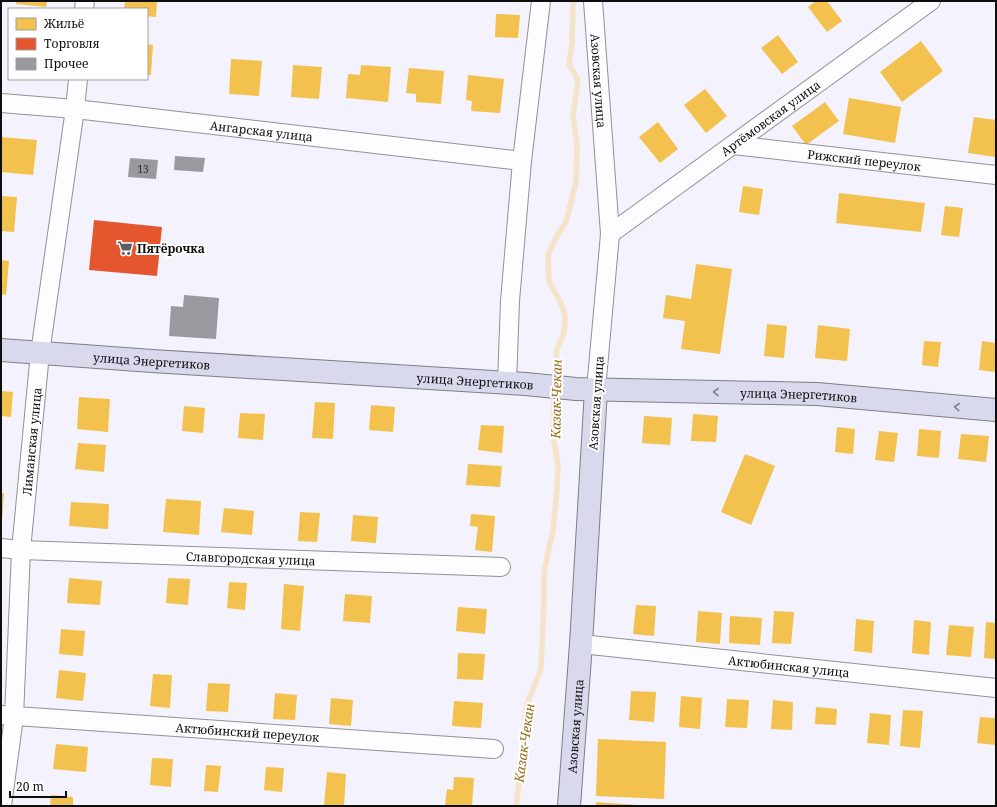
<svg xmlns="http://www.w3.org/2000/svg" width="997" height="807" font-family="'Noto Serif',serif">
<rect width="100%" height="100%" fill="#f4f2fc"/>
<!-- homes -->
<path fill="#f2c14e" d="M16 1H47L46 7 16 4Z
M125 1H157L156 17 147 16V9H124Z
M816 1H827L842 21 827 32 808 7Z
M496 14 520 15 518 38 495 37Z
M778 35 798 62 782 74 761 48Z
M921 41 943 71 902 102 880 72Z
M147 44 153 45 151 75H147Z
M231 59 262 61 259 96 229 94Z
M293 65 322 67 319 99 291 97Z
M361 65 391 67 388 102 346 98 348 74 360 75Z
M409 68 444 71 441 104 416 102V94L406 93Z
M468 75 504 79 500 113 471 111 472 101 466 100Z
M705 89 727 116 706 133 684 105Z
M849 98 901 107 895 143 843 134Z
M825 102 839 121 806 145 792 126Z
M974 117 996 120V157L968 153Z
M658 122 678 149 660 163 639 137Z
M1 137 37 140 33 175 1 172Z
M743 186 763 189 759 215 739 212Z
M839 193 925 203 921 232 836 223Z
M1 196 17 197 14 232 1 231Z
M945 206 963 208 959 237 941 235Z
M1 260 9 261 6 295 1 294Z
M696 264 732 269 720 354 681 349 685 321 663 318 666 295 691 299Z
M767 324 787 326 784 358 764 356Z
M818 325 850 329 847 361 815 358Z
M924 341 941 342 938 367 922 365Z
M982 341 996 343V372L979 370Z
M1 391 13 392 11 417 1 416Z
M79 397 110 399 108 432 77 429Z
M315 402 335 403 333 439 312 438Z
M371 405 395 407 393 432 369 430Z
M184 406 205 408 203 433 182 431Z
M240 413 265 414 263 440 238 438Z
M693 414 718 416 716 442 691 441Z
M644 416 672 418 670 445 642 443Z
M481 425 504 426 502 453 478 450Z
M837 427 855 429 853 454 835 452Z
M919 429 941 431 939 458 917 456Z
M879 431 898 433 894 462 875 460Z
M961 434 989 436 986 462 958 459Z
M78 443 106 445 104 472 75 469Z
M745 454 775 466 751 525 721 512Z
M468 464 502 466 500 487 466 485Z
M1 493H4L2 521 1 520Z
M166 499 201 501 199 535 163 532Z
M71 502 109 504 108 529 69 526Z
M224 508 254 511 252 535 221 532Z
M300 512 320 513 317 542 298 541Z
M471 514 495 516 492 552 475 550 478 527 470 526Z
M353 515 378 517 376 543 351 541Z
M69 578 102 581 100 605 67 603Z
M168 578 190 579 188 605 166 603Z
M229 582 247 583 245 610 227 608Z
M284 584 304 586 300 631 281 629Z
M345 594 372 596 370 623 343 621Z
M636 605 656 606 654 636 633 634Z
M458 607 487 609 485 634 456 631Z
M698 611 722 613 720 644 696 642Z
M774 611 794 612 791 644 772 643Z
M730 616 762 618 760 645 729 643Z
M856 619 874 621 872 653 854 651Z
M914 620 931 622 929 655 912 653Z
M986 622 996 623V659L984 658Z
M949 625 974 627 971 657 946 655Z
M61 629 85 631 83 656 59 654Z
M458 653 485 654 483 680 457 679Z
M59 670 86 673 83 701 56 698Z
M153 674 172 675 170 708 150 706Z
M208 683 230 684 228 712 206 711Z
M631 691 656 692 654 722 629 720Z
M275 693 297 695 295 720 273 719Z
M681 696 702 698 700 729 679 727Z
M331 698 353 700 351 726 329 724Z
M727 699 749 700 747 728 725 727Z
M773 700 793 702 792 730 771 729Z
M454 701 483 703 481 728 452 726Z
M816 707 837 709 836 725 815 724Z
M903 710 923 711 920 748 900 746Z
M870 713 891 715 889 745 867 743Z
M980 717 996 718V745L977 743Z
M598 739 666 742 664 799 596 796Z
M56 744 88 747 86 772 53 769Z
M152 758 173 759 171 787 150 785Z
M206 765 221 766 218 792 204 791Z
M266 767 284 768 282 792 264 790Z
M327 772 346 774 344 806H324Z
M454 777 474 778 472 806 445 805 447 789 453 790Z
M51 795 73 797V806H50Z
M596 802 637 805V806H596Z"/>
<!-- shops -->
<path fill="#e4572e" d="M94 220 162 227 157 276 89 270Z"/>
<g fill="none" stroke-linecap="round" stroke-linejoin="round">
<!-- stream -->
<path stroke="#f5e3ca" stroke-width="5.5" d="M555 382 557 349 564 333 565 316 561 303 549 282 548 255 557 236 566 222 576 182 577 145 573 115 578 80 569 64 572 44 573 1
M516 806 525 738V722L527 704 541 669 544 601V572L553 530 557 490 558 464 553 436 554 391"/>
</g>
<!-- building -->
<path fill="#99999f" d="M175 156 205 158 203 172 174 170Z
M130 158 158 160 156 179 128 177Z
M184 295 219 298 216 339 169 336 171 306 183 307Z"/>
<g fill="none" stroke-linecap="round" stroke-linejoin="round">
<!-- street casing -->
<g stroke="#929195" stroke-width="20">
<g id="street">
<path id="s1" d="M593 1 610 234 596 390"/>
<path d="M84 9 85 1"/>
<path id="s2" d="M1 103 75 109 522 161"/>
<path id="s3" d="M733 145 996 175"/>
<path id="s4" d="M610 234 931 1"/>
<path d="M507 383 510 301 522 161 541 1"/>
<path id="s5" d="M1 548 21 550 501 567"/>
<path id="s6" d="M581 644 996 688"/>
<path id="s7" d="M1 715 494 749"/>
<path id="s8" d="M2 806 14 717 21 550 40 353 75 109 78 79"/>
</g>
</g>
<!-- primary casing -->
<g stroke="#7f7e82" stroke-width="24">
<g id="primary">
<path id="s9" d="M1 350 152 361 526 384 576 389 817 394 996 410"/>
<path id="s10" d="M569 806 581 644 596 390"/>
</g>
</g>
<!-- street -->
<use href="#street" stroke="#fdfdff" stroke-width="18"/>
<!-- primary -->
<use href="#primary" stroke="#d9d9ed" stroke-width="22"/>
</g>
<!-- one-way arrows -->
<defs><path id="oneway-chevron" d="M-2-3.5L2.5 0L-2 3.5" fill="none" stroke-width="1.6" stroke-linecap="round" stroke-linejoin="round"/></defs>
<g stroke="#7e7e89">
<use href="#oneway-chevron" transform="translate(716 392) rotate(-179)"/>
<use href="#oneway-chevron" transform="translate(957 407) rotate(-175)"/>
</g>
<!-- icons -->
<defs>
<g id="supermarket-bare" transform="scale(1.2)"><path d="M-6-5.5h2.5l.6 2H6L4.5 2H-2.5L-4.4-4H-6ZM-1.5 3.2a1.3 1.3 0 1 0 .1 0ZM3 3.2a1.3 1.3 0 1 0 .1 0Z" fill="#5e5e61" stroke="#fff" stroke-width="2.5" paint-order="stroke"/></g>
</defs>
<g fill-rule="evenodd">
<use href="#supermarket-bare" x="125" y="248"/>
</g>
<g text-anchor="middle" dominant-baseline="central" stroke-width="4" stroke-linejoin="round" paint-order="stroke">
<!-- number labels -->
<g font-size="10" fill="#313132">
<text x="143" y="169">13</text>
</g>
<!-- street labels -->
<g font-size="12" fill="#0e0e0e" stroke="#fff">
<text stroke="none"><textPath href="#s1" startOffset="80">Азовская улица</textPath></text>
<text stroke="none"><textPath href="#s4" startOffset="198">Артёмовская улица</textPath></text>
<text stroke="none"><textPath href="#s2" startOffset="262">Ангарская улица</textPath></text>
<text stroke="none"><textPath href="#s3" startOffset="132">Рижский переулок</textPath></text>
<text stroke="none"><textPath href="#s9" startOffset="151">улица Энергетиков</textPath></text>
<text stroke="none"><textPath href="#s9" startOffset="475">улица Энергетиков</textPath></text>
<text stroke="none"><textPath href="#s9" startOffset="799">улица Энергетиков</textPath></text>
<text transform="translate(596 403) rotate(-86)">Азовская улица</text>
<text stroke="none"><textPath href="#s8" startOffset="366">Лиманская улица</textPath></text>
<text stroke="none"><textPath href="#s5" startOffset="250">Славгородская улица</textPath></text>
<text stroke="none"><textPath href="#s6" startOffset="209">Актюбинская улица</textPath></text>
<text stroke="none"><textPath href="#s10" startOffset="80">Азовская улица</textPath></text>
<text stroke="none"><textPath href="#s7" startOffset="247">Актюбинский переулок</textPath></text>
</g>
<!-- poi labels -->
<g font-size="12" font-weight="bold" fill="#0e0e0e" stroke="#fff" text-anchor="start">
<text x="137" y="248">Пятёрочка</text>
</g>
<!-- water labels -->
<g font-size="13" font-style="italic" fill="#9a6d16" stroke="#fff">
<text transform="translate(556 399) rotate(-89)">Казак-Чекан</text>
<text transform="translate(524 743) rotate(-82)">Казак-Чекан</text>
</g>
</g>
<!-- border -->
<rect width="997" height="807" fill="none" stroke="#0e0e0e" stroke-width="4"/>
<!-- legend -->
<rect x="8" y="8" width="140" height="72" fill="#ffffff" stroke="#9f9f9f"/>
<rect x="16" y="18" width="20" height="12" fill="#f2c14e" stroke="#9f9f9f"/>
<text x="44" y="28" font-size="12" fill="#0e0e0e">Жильё</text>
<rect x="16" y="38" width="20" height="12" fill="#e4572e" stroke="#9f9f9f"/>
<text x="44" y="48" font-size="12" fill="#0e0e0e">Торговля</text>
<rect x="16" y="58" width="20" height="12" fill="#99999f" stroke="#9f9f9f"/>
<text x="44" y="68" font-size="12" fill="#0e0e0e">Прочее</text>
<!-- scale -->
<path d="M10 791v6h56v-6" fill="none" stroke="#0e0e0e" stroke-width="2"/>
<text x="16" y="791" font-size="12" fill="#0e0e0e" stroke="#ffffff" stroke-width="3" paint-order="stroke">20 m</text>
</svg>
